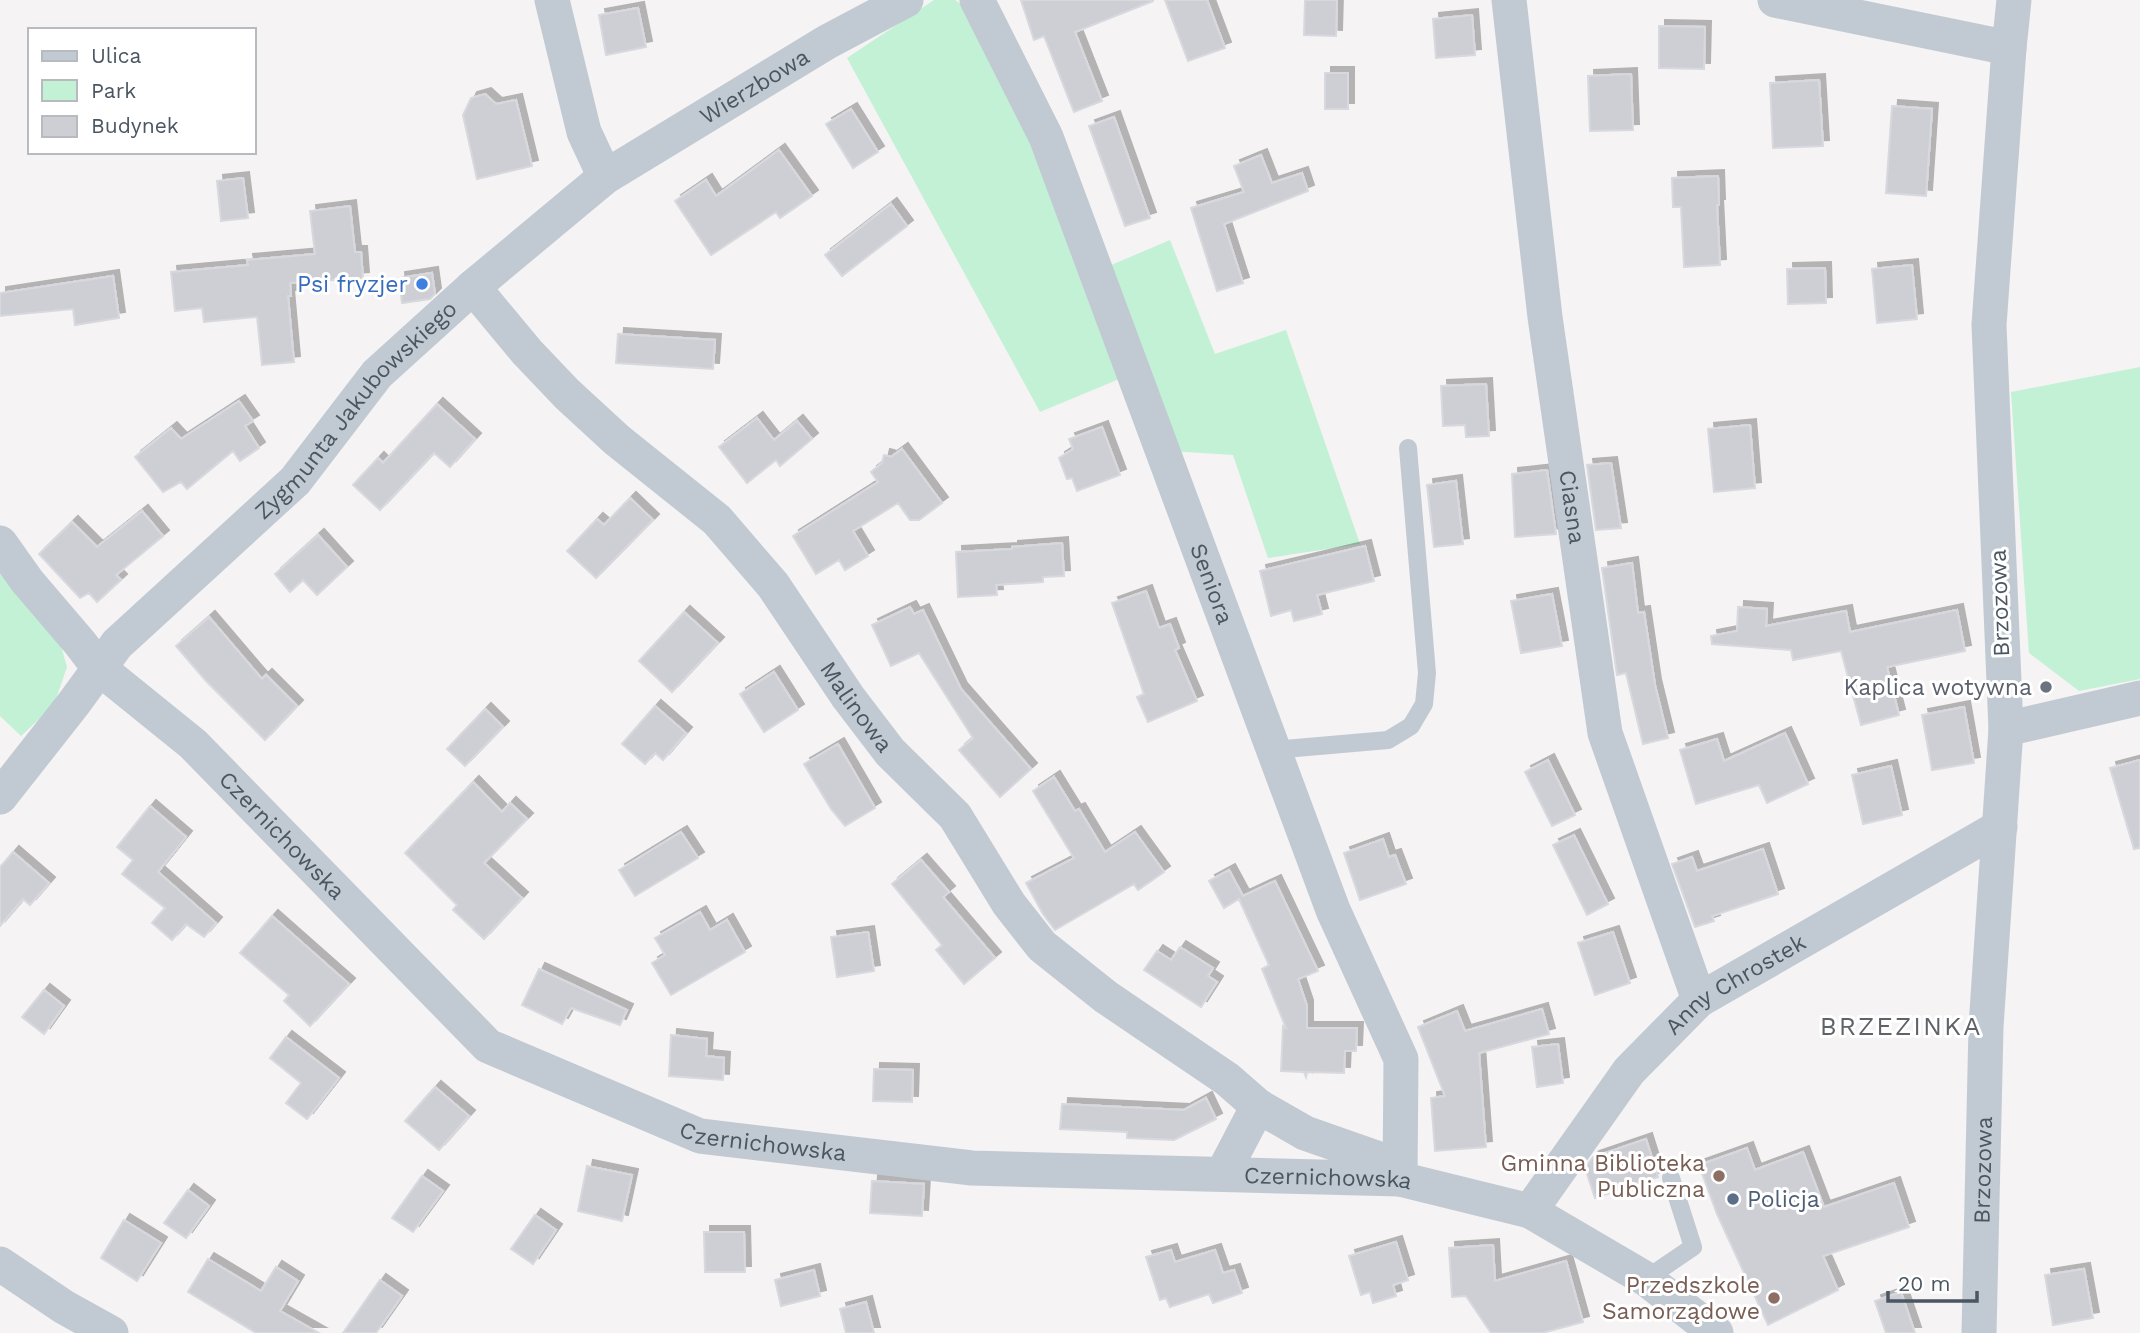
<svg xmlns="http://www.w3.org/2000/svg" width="2140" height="1333" font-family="'Work Sans',sans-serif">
<defs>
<filter id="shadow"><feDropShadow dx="6" dy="-6" stdDeviation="0" flood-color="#0004"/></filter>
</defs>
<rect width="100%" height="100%" fill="#f5f3f3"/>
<!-- green -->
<path fill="#c3f1d5" d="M934 0H955L964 6 1031 132 1124 377 1040 412 847 58Z
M1170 240 1215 354 1286 330 1360 544 1268 558 1233 455 1170 451 1109 266Z
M2140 367V679L2079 691 2029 653 2011 392Z
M0 567 60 642 67 667 54 705 21 736 0 716Z"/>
<!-- building -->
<path fill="#cdcfd5" stroke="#d7d9de" stroke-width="2" filter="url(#shadow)" d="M1021 0H1153V1L1075 32 1102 101 1074 112 1044 36 1034 40Z
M1165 0H1207L1225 48 1188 61Z
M1305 0H1337L1336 36 1304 35Z
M638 8 646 47 606 55 599 15Z
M1472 15 1475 55 1436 58 1433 19Z
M1659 26 1705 27 1704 69 1659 68Z
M1325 73H1348V109H1325Z
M1631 74 1633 130 1590 131 1588 76Z
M1819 80 1823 146 1773 148 1770 83Z
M485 94 496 104 516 100 532 166 477 179 463 115 471 98Z
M1892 106 1932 109 1926 196 1886 193Z
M851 109 878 152 853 168 826 124Z
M1114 117 1150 218 1125 226 1089 126Z
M779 150 812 196 780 218 776 212 711 255 675 201 706 180 716 196Z
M1261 155 1272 183 1302 173 1308 191 1224 224 1243 283 1217 291 1191 208 1244 192 1234 166Z
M1718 176 1719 205H1717L1720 265 1684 267 1681 207H1673L1672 178Z
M243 178 248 218 221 221 217 181Z
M891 204 907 226 842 276 825 255Z
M350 206 355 252H361L363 278 290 283 291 296H288L294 362 262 365 257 317 204 322 202 308 175 311 171 272 248 265 247 260 315 254 310 211Z
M1912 265 1917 319 1877 323 1872 269Z
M1825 268 1826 303 1788 304 1787 269Z
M432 273 435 294 430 299 402 303 399 278Z
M113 276 119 318 75 325 73 309 0 316V293Z
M618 334 715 340 713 369 616 363Z
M1486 384 1489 436 1466 437 1465 425 1443 426 1441 386Z
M239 401 253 421 245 426 259 448 240 461 233 451 187 489 181 482 163 492 135 457 171 428 181 439Z
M437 404 475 439 450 467 434 453 380 510 353 485 378 458 383 463Z
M757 418 774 440 797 421 812 439 780 466 776 460 747 483 719 447Z
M1750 425 1755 488 1714 492 1708 429Z
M1102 427 1120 475 1077 491 1072 478 1067 479 1059 458 1073 449 1069 439Z
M902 449 942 503 919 520H910L898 503 853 531 868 556 845 570 839 560 816 574 793 536 878 482 871 472 882 463 884 455 891 457Z
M1611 463 1621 528 1596 530 1587 465Z
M1547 470 1556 534 1515 537 1512 474Z
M1456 481 1463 544 1434 547 1427 485Z
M630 498 653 520 596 578 567 551 597 519 604 525Z
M142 511 163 536 116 575 121 580 97 602 89 593 80 598 39 554 72 522 97 547Z
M318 535 347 567 317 595 303 580 290 592 275 574Z
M1062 543 1064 576 1043 577V582L996 585 997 595 958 597 956 552 1012 549V547Z
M1365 546 1374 581 1317 595 1322 614 1294 621 1291 610 1271 616 1260 571Z
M1632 563 1638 613 1644 612 1655 685 1668 738 1643 744 1626 673 1617 675 1602 568Z
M1146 591 1159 628 1170 624 1179 648 1175 650 1197 701 1148 722 1137 697 1144 694 1112 603Z
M1552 594 1562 646 1521 653 1511 601Z
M910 607 914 614 923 610 961 689 1031 769 1000 797 959 750 973 738 919 653 891 666 872 625Z
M1738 607 1767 609 1766 626 1846 611 1850 632 1957 610 1965 651 1887 667 1899 715 1861 725 1841 651 1793 660 1791 650 1712 644 1711 636 1737 631Z
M684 612 718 643 672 692 639 661Z
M209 617 262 679 266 675 297 706 265 740 206 681 176 646Z
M774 672 798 710 764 732 740 694Z
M655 706 686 733 663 760 655 753 645 764 622 744Z
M1964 707 1974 763 1932 770 1922 715Z
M485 709 503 727 465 766 447 749Z
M1785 733 1808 784 1767 803 1759 785 1696 804 1680 750 1717 739 1724 761Z
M838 744 875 808 845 826 831 809 804 764Z
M1548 760 1575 815 1552 826 1525 772Z
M2140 760V848L2134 849 2110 768Z
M1891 766 1902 815 1863 824 1852 775Z
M1054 777 1075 811 1079 809 1105 852 1135 832 1164 872 1138 890 1134 884 1055 930 1043 914 1026 883 1074 858 1033 791Z
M473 782 502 812 510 803 527 819 484 863 522 898 484 939 453 910 457 905 405 853Z
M150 806 186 837 158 872 216 923 204 937 186 924 172 940 152 923 165 908 122 874 133 860 117 847Z
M681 832 698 858 635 896 619 870Z
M1574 835 1608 904 1587 915 1553 845Z
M1383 839 1389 857 1395 855 1406 884 1360 900 1344 853Z
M1763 849 1778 894 1712 916 1714 921 1695 927 1672 864 1692 857 1697 871Z
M13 852 49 883 30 905 23 899 0 926V867Z
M921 860 949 892 943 897 995 958 964 984 936 950 942 945 892 884Z
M1229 870 1243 896 1275 881 1318 971 1298 979 1307 1006V1028H1357L1356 1051H1345L1344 1073 1307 1072 1306 1077 1304 1072 1281 1071 1283 1026 1286 1028 1262 969 1269 965 1239 899 1224 908 1209 881Z
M700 912 710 930 727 920 745 952 671 995 652 963 665 955 655 938Z
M272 916 349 984 310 1026 284 1001 289 995 240 953Z
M868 932 874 971 837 977 831 937Z
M1613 932 1630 983 1595 995 1578 943Z
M1180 947 1213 968 1208 976 1217 982 1201 1007 1144 970 1157 951 1171 960Z
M539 969 627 1010 620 1025 571 1008 562 1024 522 1005Z
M44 990 64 1006 44 1034 22 1017Z
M1542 1009 1549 1034 1479 1053 1486 1147 1435 1151 1431 1098 1445 1096 1418 1027 1457 1011 1465 1031Z
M671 1035 707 1039 706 1056 724 1058 723 1080 669 1076Z
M286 1037 339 1078 307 1119 286 1103 301 1083 270 1058Z
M1558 1044 1563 1083 1537 1087 1532 1047Z
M874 1069 913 1070 912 1102 873 1101Z
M435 1087 469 1116 439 1150 405 1121Z
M1206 1098 1216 1119 1174 1140 1127 1138V1132L1060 1129 1062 1104 1184 1110Z
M1646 1139 1658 1177 1595 1198 1585 1168 1593 1157Z
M1747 1148 1755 1170 1803 1152 1824 1207 1894 1183 1909 1227 1823 1256 1838 1290 1768 1325 1717 1214 1699 1165Z
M587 1166 632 1175 622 1221 578 1211Z
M422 1176 443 1191 413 1232 392 1218Z
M872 1181 924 1184 922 1216 870 1213Z
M188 1190 209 1206 186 1238 164 1223Z
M535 1215 556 1230 533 1264 511 1249Z
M124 1220 161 1243 137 1281 101 1258Z
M704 1232H744L745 1272H705Z
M1396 1242 1408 1280 1393 1285 1396 1296 1373 1303 1370 1292 1361 1295 1349 1256Z
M1493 1245 1495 1281 1566 1261 1583 1322 1542 1333H1491L1466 1296 1452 1297 1449 1248Z
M1171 1250 1175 1262 1215 1250 1223 1273 1234 1270 1242 1293 1213 1303 1209 1294 1170 1307 1166 1298 1160 1300 1146 1257Z
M208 1259 261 1291 276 1267 298 1281 280 1311 319 1333H256L188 1292Z
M2084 1269 2093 1318 2053 1325 2045 1275Z
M814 1270 820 1296 781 1306 775 1280Z
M380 1280 402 1296 376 1333H343Z
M1901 1292 1915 1333H1886L1875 1301Z
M866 1302 874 1333H846L840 1309Z"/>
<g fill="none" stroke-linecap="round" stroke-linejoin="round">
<!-- service -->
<path stroke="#c1cad2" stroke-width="18" d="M1273 750 1388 740 1411 726 1424 704 1427 673 1408 448
M1646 1279 1693 1247 1671 1178"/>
<!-- minor -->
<g stroke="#c1cad2" stroke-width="35">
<path d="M552 0 584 132 605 177"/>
<path id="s1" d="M977 0 1046 137 1333 910 1401 1059 1400 1179"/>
<path id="s2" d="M1509 0 1545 317 1605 733 1699 1000"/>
<path d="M1775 0 2009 48"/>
<path id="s3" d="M473 287 527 352 567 394 617 440 717 520 773 585 848 697 890 752 955 816 1009 904 1042 946 1106 997 1227 1079 1258 1106 1223 1173"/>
<path id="s4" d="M0 543 27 581 80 643 99 668 193 744 488 1046 700 1136 972 1168 1400 1179 1530 1211 1646 1279 1716 1333"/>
<path d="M2006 729 2140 698"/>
<path id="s5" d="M0 797 74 703 117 644 295 481 377 374 473 287 605 177 827 42 906 0"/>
<path d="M1258 1106 1305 1133 1382 1160 1400 1179"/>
<path id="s6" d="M1530 1211 1629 1071 1699 1000 2000 827"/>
<path d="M0 1264 64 1307 111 1333"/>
<path id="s7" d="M1979 1333 1986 1027 2006 729 1989 325 2009 48 2014 0"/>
</g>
</g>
<!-- markers -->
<circle fill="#3f7fe0" stroke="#fff" stroke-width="2.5" cx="422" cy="284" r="7"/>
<circle fill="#6b7280" stroke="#fff" stroke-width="2.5" cx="2046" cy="687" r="7"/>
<g fill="#8d6e63" stroke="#fff" stroke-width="2.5">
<circle cx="1719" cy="1176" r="7"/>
<circle cx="1774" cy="1298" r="7"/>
</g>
<circle fill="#5c6f8a" stroke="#fff" stroke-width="2.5" cx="1733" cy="1199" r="7"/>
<g text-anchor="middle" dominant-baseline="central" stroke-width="6" stroke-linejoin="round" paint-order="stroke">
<!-- street labels -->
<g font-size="23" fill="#4a5661" stroke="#fff">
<text stroke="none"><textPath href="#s5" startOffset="1045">Wierzbowa</textPath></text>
<text stroke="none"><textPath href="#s5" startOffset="528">Zygmunta Jakubowskiego</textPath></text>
<text stroke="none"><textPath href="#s2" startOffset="511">Ciasna</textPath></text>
<text stroke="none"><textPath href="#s1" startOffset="630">Seniora</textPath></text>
<text transform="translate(2000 603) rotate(-92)">Brzozowa</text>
<text stroke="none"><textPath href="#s3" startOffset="572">Malinowa</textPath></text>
<text stroke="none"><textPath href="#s4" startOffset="408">Czernichowska</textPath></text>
<text stroke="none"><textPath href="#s6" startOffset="310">Anny Chrostek</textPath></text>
<text stroke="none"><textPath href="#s4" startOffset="996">Czernichowska</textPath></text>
<text stroke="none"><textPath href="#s7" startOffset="163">Brzozowa</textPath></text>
<text stroke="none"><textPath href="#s4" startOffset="1563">Czernichowska</textPath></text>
</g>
<!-- shop labels -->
<g font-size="23" fill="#366cbe" stroke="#fff" text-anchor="end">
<text x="408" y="284">Psi fryzjer</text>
</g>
<!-- worship labels -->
<g font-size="23" fill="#5b616d" stroke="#fff" text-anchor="end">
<text x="2032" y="687">Kaplica wotywna</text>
</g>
<!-- education labels -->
<g font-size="23" fill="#785e54" stroke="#fff" text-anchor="end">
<text x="1705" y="1163">Gminna Biblioteka<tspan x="1705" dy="26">Publiczna</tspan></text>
<text x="1760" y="1285">Przedszkole<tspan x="1760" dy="26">Samorządowe</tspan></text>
</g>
<!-- service labels -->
<g font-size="23" fill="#4e5e75" stroke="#fff" text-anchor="start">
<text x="1747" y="1199">Policja</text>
</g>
<!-- quarter labels -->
<g font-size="26" letter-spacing="2" fill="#5f6368" stroke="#fff">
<text x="1901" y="1026">BRZEZINKA</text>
</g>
</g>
<!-- legend -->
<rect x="28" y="28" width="228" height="126" fill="#ffffff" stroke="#b7bbc0" stroke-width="2"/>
<rect x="42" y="51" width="35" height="10" fill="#c1cad2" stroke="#b7bbc0" stroke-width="2"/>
<text x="91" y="63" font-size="21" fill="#4a5661">Ulica</text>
<rect x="42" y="80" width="35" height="21" fill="#c3f1d5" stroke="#b7bbc0" stroke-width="2"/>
<text x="91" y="98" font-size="21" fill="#4a5661">Park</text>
<rect x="42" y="116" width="35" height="21" fill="#cdcfd5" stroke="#b7bbc0" stroke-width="2"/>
<text x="91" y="133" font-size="21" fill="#4a5661">Budynek</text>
<!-- scale -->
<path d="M1888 1291v10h89v-10" fill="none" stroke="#4a5661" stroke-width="3.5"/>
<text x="1898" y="1291" font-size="21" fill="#4a5661" stroke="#ffffff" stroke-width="5" paint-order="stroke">20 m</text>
</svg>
